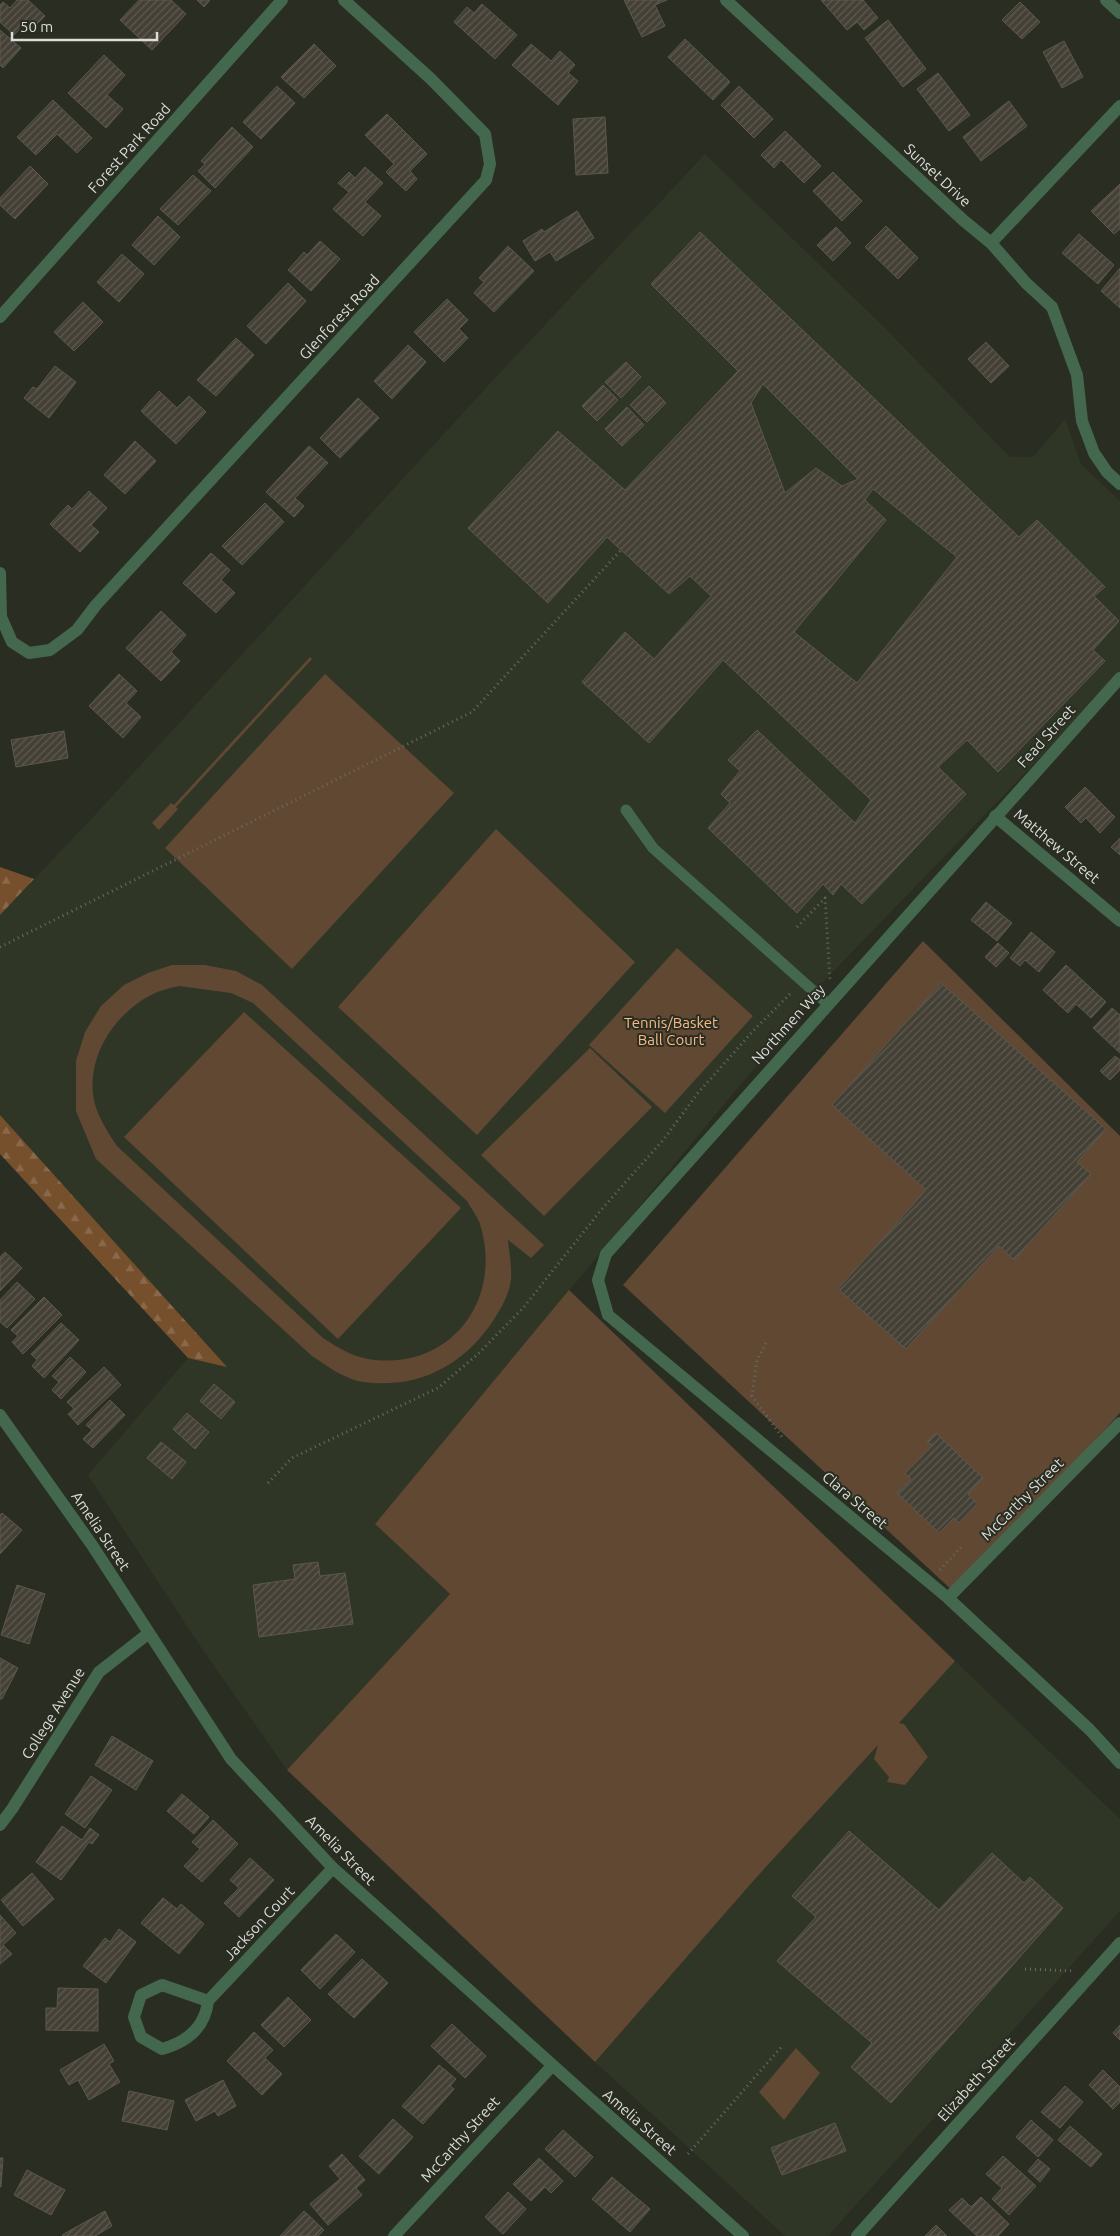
<svg xmlns="http://www.w3.org/2000/svg" width="1120" height="2236" font-family="Ubuntu,sans-serif">
<defs>
<pattern id="forest-firs" width="22" height="20" patternUnits="userSpaceOnUse" patternTransform="scale(1.25)"><rect width="22" height="20" fill="#76502d"/><path d="M5 1l3.5 6h-7zM16 11l3.5 6h-7z" fill="#89694b"/></pattern>
<pattern id="building-hatch" width="6" height="6" patternUnits="userSpaceOnUse" patternTransform="scale(1.25)"><rect width="6" height="6" fill="#444035"/><path d="M-1 1l2-2M0 6l6-6M5 7l2-2" fill="none" stroke="#5e5b52"/></pattern>
</defs>
<rect width="100%" height="100%" fill="#292d22"/>
<!-- built -->
<path fill="#303626" d="M705 154 883 326 1010 457H1033L1065 419 1081 464 1120 501V675L823 982 816 994 375 1524 450 1594 287 1770 198 1643 88 1475 188 1358 226 1366 0 1115V915L94 816 495 378Z
M955 1661 1120 1819V1911L828 2236H785L595 2062 755 1879Z"/>
<!-- green -->
<path fill="#604833" fill-rule="evenodd" d="M310 657 312 659 176 807 178 809 159 830 152 823 171 803 174 805Z
M325 674 454 793 292 969 165 848Z
M496 829 635 962 477 1135 338 1007Z
M923 941 1120 1136V1413L955 1593 623 1285Z
M677 948 753 1016 665 1113 589 1045Z
M172 965H205L236 971 262 985 544 1245 531 1258 508 1240C509 1253 512 1266 511 1279 509 1296 500 1310 491 1324 460 1368 416 1389 363 1382 344 1379 327 1366 312 1356L96 1159 76 1111V1061L85 1032 101 1006 124 985 148 973ZM179 986 231 993 253 1003 467 1201C471 1208 477 1216 480 1224 504 1301 449 1372 368 1359 351 1356 337 1347 323 1338L117 1146C107 1131 95 1113 93 1094 89 1051 117 1012 153 994 161 990 171 988 179 986Z
M244 1012 461 1208 338 1339 124 1137Z
M590 1048 652 1107 544 1216 481 1155Z
M569 1290 955 1661 899 1723 904 1724 928 1757 905 1785 887 1782 889 1777 874 1759 878 1745 755 1879 595 2062 287 1770 450 1594 375 1524Z
M796 2048 820 2073 784 2120 759 2092Z"/>
<!-- forest -->
<path fill="url(#forest-firs)" d="M0 867 34 879 0 915Z
M0 1115 227 1367 188 1358 0 1154Z"/>
<!-- building -->
<path fill="url(#building-hatch)" stroke="#5c584d" fill-rule="evenodd" d="M17 0H28L45 16 32 29 26 22 14 35 0 22V5L3 2 10 8Z
M139 0H171L186 14 152 50 120 20Z
M197 0H210L204 7Z
M624 0H667L655 5 665 26 642 37Z
M821 0H863L878 18 864 30 857 22 847 30Z
M1020 2 1040 22 1022 39 1002 20Z
M482 4 517 35 495 59 454 22 467 7 474 13Z
M888 20 926 69 903 87 865 38Z
M0 30 21 48 3 68 0 65Z
M685 39 730 82 713 100 668 57Z
M1064 41 1083 77 1062 88 1043 52Z
M314 44 336 66 304 98 281 77Z
M531 44 551 61 560 51 575 65 568 73 578 81 558 105 512 65Z
M104 55 125 75 107 95 123 109 106 128 68 93Z
M938 73 970 115 949 131 917 89Z
M277 86 295 103 261 139 243 122Z
M739 86 773 119 754 138 721 105Z
M53 100 92 138 77 153 57 134 36 155 17 137Z
M1009 101 1027 126 981 161 963 137Z
M387 114 427 154 410 171 417 179 406 191 386 172 394 164 365 135Z
M605 117 608 173 576 175 573 119Z
M232 127 253 147 215 188 198 171 205 164 201 161Z
M785 131 821 166 804 183 781 160 774 168 761 155Z
M30 166 48 184 15 219 0 205V198Z
M365 167 383 183 365 202 381 216 363 236 333 209 349 192 338 183 349 172 355 178Z
M833 172 862 201 842 221 813 191Z
M193 175 211 191 178 225 160 209Z
M1120 184V229L1114 234 1091 211Z
M577 211 594 238 556 261 550 252 535 261 523 241 542 229 544 232Z
M158 216 180 237 154 265 132 245Z
M886 226 918 258 898 279 865 247Z
M836 227 851 243 833 261 817 245Z
M700 232 1019 537 1037 520 1105 587 1094 596 1119 621 1093 650 1105 661 998 772 967 740 938 767 966 794 862 904 841 884 833 895 823 884 797 913 708 828 730 803 721 794 740 771 728 760 757 730 855 823 871 800 723 660 649 743 582 682 625 632 654 659 711 596 690 576 669 594 607 537 548 603 468 528 558 431 625 490 738 371 651 284ZM763 384 858 479 842 486 816 468 785 493 751 403ZM873 489 957 557 857 683 794 632 886 520 865 500Z
M1079 234 1114 265 1098 284 1062 253Z
M320 241 340 259 311 291 288 270 304 252 307 255Z
M508 246 534 271 494 312 474 293 484 282 479 278Z
M122 254 144 274 119 302 97 282Z
M1120 268V308L1101 291Z
M288 283 306 301 266 344 247 326Z
M447 299 468 320 459 329 468 338 444 362 414 332Z
M83 302 103 322 74 351 54 332Z
M236 338 254 355 216 396 197 380Z
M986 342 1009 366 991 383 968 359Z
M408 345 426 362 392 399 374 381Z
M626 362 641 377 621 398 605 382Z
M55 366 76 382 49 418 24 398 33 387 37 389Z
M603 385 618 400 597 421 582 406Z
M649 386 666 403 647 422 630 405Z
M159 391 177 408 189 396 206 412 176 444 141 411Z
M358 398 379 418 340 458 320 438Z
M627 407 644 425 622 446 605 429Z
M135 441 156 461 125 494 104 475Z
M309 446 328 463 295 498 304 506 294 517 266 492Z
M89 491 107 508 91 525 99 532 80 552 50 524 68 505 72 509Z
M265 503 284 522 242 565 222 546Z
M211 553 230 570 221 580 235 593 216 613 183 583Z
M161 611 186 635 171 652 180 661 161 681 126 648Z
M119 674 137 691 126 703 141 717 123 738 89 706Z
M64 731 68 758 16 767 11 740Z
M1085 787 1115 817 1100 833 1086 818 1081 823 1065 807Z
M1120 838V855L1111 847Z
M986 902 1012 923 997 941 971 920Z
M1031 932 1055 952 1039 972 1025 960 1020 966 1010 958Z
M998 943 1009 953 996 967 985 957Z
M1066 965 1106 1002 1091 1018 1076 1004 1068 1013 1043 990Z
M941 983 1106 1129 1077 1162 1091 1174 1014 1260 999 1246 906 1349 838 1289 926 1190 832 1105Z
M1112 1008 1120 1015V1053L1093 1028Z
M1115 1056 1120 1060V1070L1110 1080 1100 1071Z
M5 1252 22 1268 0 1291V1257Z
M17 1282 35 1299 7 1328 0 1322V1300Z
M44 1297 62 1315 23 1354 12 1342 18 1336 11 1330Z
M61 1323 79 1340 44 1378 32 1366 37 1360 31 1354Z
M70 1357 86 1372 61 1399 52 1390 59 1382 52 1376Z
M104 1367 121 1385 78 1425 68 1414 74 1409 67 1402Z
M214 1384 235 1402 221 1419 200 1401Z
M110 1400 125 1415 93 1448 83 1439 92 1430 86 1425Z
M187 1413 209 1432 195 1449 173 1429Z
M936 1433 983 1478 968 1494 977 1504 959 1523 954 1518 939 1533 897 1493 911 1479 905 1473 933 1445 927 1442Z
M161 1442 186 1462 172 1479 147 1458Z
M2 1513 22 1530 0 1554V1515Z
M318 1562 320 1576 345 1573 353 1624 259 1637 253 1585 295 1579 293 1565Z
M17 1585 45 1594 29 1644 1 1635Z
M0 1658 18 1668 2 1699H0Z
M112 1736 153 1761 136 1790 95 1765Z
M91 1776 112 1790 85 1828 65 1814Z
M182 1794 209 1817 194 1834 167 1811Z
M213 1820 238 1844 202 1882 184 1866 200 1849 192 1842Z
M62 1826 82 1840 90 1828 99 1835 92 1844 89 1842 61 1880 36 1862Z
M849 1831 939 1910 992 1853 1024 1883 1030 1877 1063 1908 891 2103 851 2067 872 2043 777 1961 816 1917 792 1896Z
M250 1858 274 1880 239 1917 224 1903 239 1888 230 1880Z
M32 1873 54 1899 23 1926 1 1900Z
M163 1898 177 1909 181 1904 204 1924 179 1954 141 1923Z
M0 1915 16 1933 3 1945 12 1954 0 1964Z
M119 1929 136 1942 106 1983 83 1966 105 1938 110 1942Z
M336 1934 355 1952 320 1989 301 1970Z
M362 1959 388 1983 354 2018 328 1994Z
M58 1988 98 1989V2031L46 2030V2008H57Z
M288 1997 311 2020 284 2047 261 2025Z
M452 2024 486 2056 465 2078 431 2046Z
M1120 2025V2040L1113 2033Z
M254 2032 273 2050 265 2058 282 2074 262 2095 227 2061Z
M104 2044 114 2061 109 2064 120 2082 89 2100 78 2080 69 2085 60 2070Z
M439 2065 456 2079 450 2086 454 2089 423 2124 402 2106Z
M1103 2070 1120 2087V2102L1113 2109 1089 2085Z
M223 2080 236 2106 218 2116 215 2111 196 2121 185 2100Z
M1065 2086 1083 2102 1060 2128 1041 2112Z
M129 2091 174 2101 167 2130 122 2121Z
M393 2119 413 2137 379 2174 359 2156Z
M1031 2120 1053 2140 1038 2157 1016 2137Z
M835 2123 846 2151 782 2175 771 2148Z
M1070 2126 1102 2154 1091 2167 1058 2140Z
M563 2130 593 2157 575 2177 545 2149Z
M342 2154 365 2180 356 2188 362 2195 328 2225 310 2204 340 2179 329 2166Z
M1003 2156 1036 2186 1009 2215 992 2199 1002 2188 986 2174Z
M0 2158H3L1 2187H0Z
M539 2158 563 2181 551 2193 545 2187 531 2201 513 2184Z
M1038 2159 1050 2169 1040 2182 1028 2171Z
M27 2170 65 2190 51 2215 14 2195Z
M612 2177 650 2209 630 2232 592 2199Z
M508 2192 526 2209 503 2234 485 2217Z
M981 2197 1009 2224 998 2236H977L949 2210 962 2198 971 2207Z
M105 2211 112 2226 95 2236H63L62 2235Z
M304 2211 324 2230 318 2236H280Z
M936 2225 947 2236H925Z"/>
<g fill="none" stroke-linecap="round" stroke-linejoin="round">
<!-- path -->
<path stroke="#686c62" stroke-width="3" stroke-dasharray="1 4" stroke-linecap="butt" d="M797 927 825 898 830 980
M0 947 472 712 621 550
M766 1343 757 1360 752 1396 782 1437
M268 1483 292 1458 438 1388 478 1354 523 1308 601 1210 664 1139 698 1093 753 1031 792 992
M940 1570 963 1545
M1025 1969 1074 1971
M688 2154 783 2045"/>
<!-- service -->
<path stroke="#43684e" stroke-width="11" d="M626 810 653 848 828 1004"/>
<!-- minor -->
<path stroke="#43684e" stroke-width="12" d="M726 0 963 220 991 243 1026 283 1052 307 1077 375 1082 421 1094 453 1107 472 1120 484
M1106 0 1120 13
M991 243 1120 106
M0 317 282 0
M0 573 1 617 12 642 29 653 50 650 77 630 96 605 486 180 490 164 485 134 431 79 344 0
M995 816 1120 921
M0 1415 92 1545 231 1759 333 1868 743 2236
M948 1598 1120 1423
M0 1825 12 1809 99 1672 149 1633
M208 2001 162 1985 141 1995 134 2017 141 2037 162 2049C187 2042 205 2028 208 2001L333 1868
M394 2236 552 2066
M857 2236 1120 1943"/>
<!-- tertiary -->
<path stroke="#43684e" stroke-width="12" d="M1120 678 606 1254 598 1280 608 1315 948 1598 1090 1730 1120 1763"/>
</g>
<g text-anchor="middle" dominant-baseline="central" stroke-width="4" stroke-linejoin="round" paint-order="stroke">
<!-- street labels -->
<g font-size="15" fill="#dbded7" stroke="#292d22">
<text transform="translate(129 148) rotate(-48)">Forest Park Road</text>
<text transform="translate(938 175) rotate(43)">Sunset Drive</text>
<text transform="translate(339 317) rotate(-47)">Glenforest Road</text>
<text transform="translate(1046 736) rotate(-48)">Fead Street</text>
<text transform="translate(1057 846) rotate(40)">Matthew Street</text>
<text transform="translate(788 1024) rotate(-48)">Northmen Way</text>
<text transform="translate(1022 1499) rotate(-45)">McCarthy Street</text>
<text transform="translate(855 1500) rotate(40)">Clara Street</text>
<text transform="translate(101 1531) rotate(56)">Amelia Street</text>
<text transform="translate(53 1713) rotate(-58)">College Avenue</text>
<text transform="translate(341 1850) rotate(45)">Amelia Street</text>
<text transform="translate(259 1923) rotate(-47)">Jackson Court</text>
<text transform="translate(976 2079) rotate(-48)">Elizabeth Street</text>
<text transform="translate(640 2122) rotate(41)">Amelia Street</text>
<text transform="translate(460 2139) rotate(-48)">McCarthy Street</text>
</g>
<!-- park labels -->
<g font-size="15" fill="#faba84" stroke="#292d22">
<text x="671" y="1022">Tennis/Basket<tspan x="671" dy="17">Ball Court</tspan></text>
</g>
</g>
<!-- scale -->
<path d="M12 32v8h145v-8" fill="none" stroke="#dbded7" stroke-width="2.5"/>
<text x="20" y="32" font-size="15" fill="#dbded7" stroke="#292d22" stroke-width="4" paint-order="stroke">50 m</text>
</svg>
